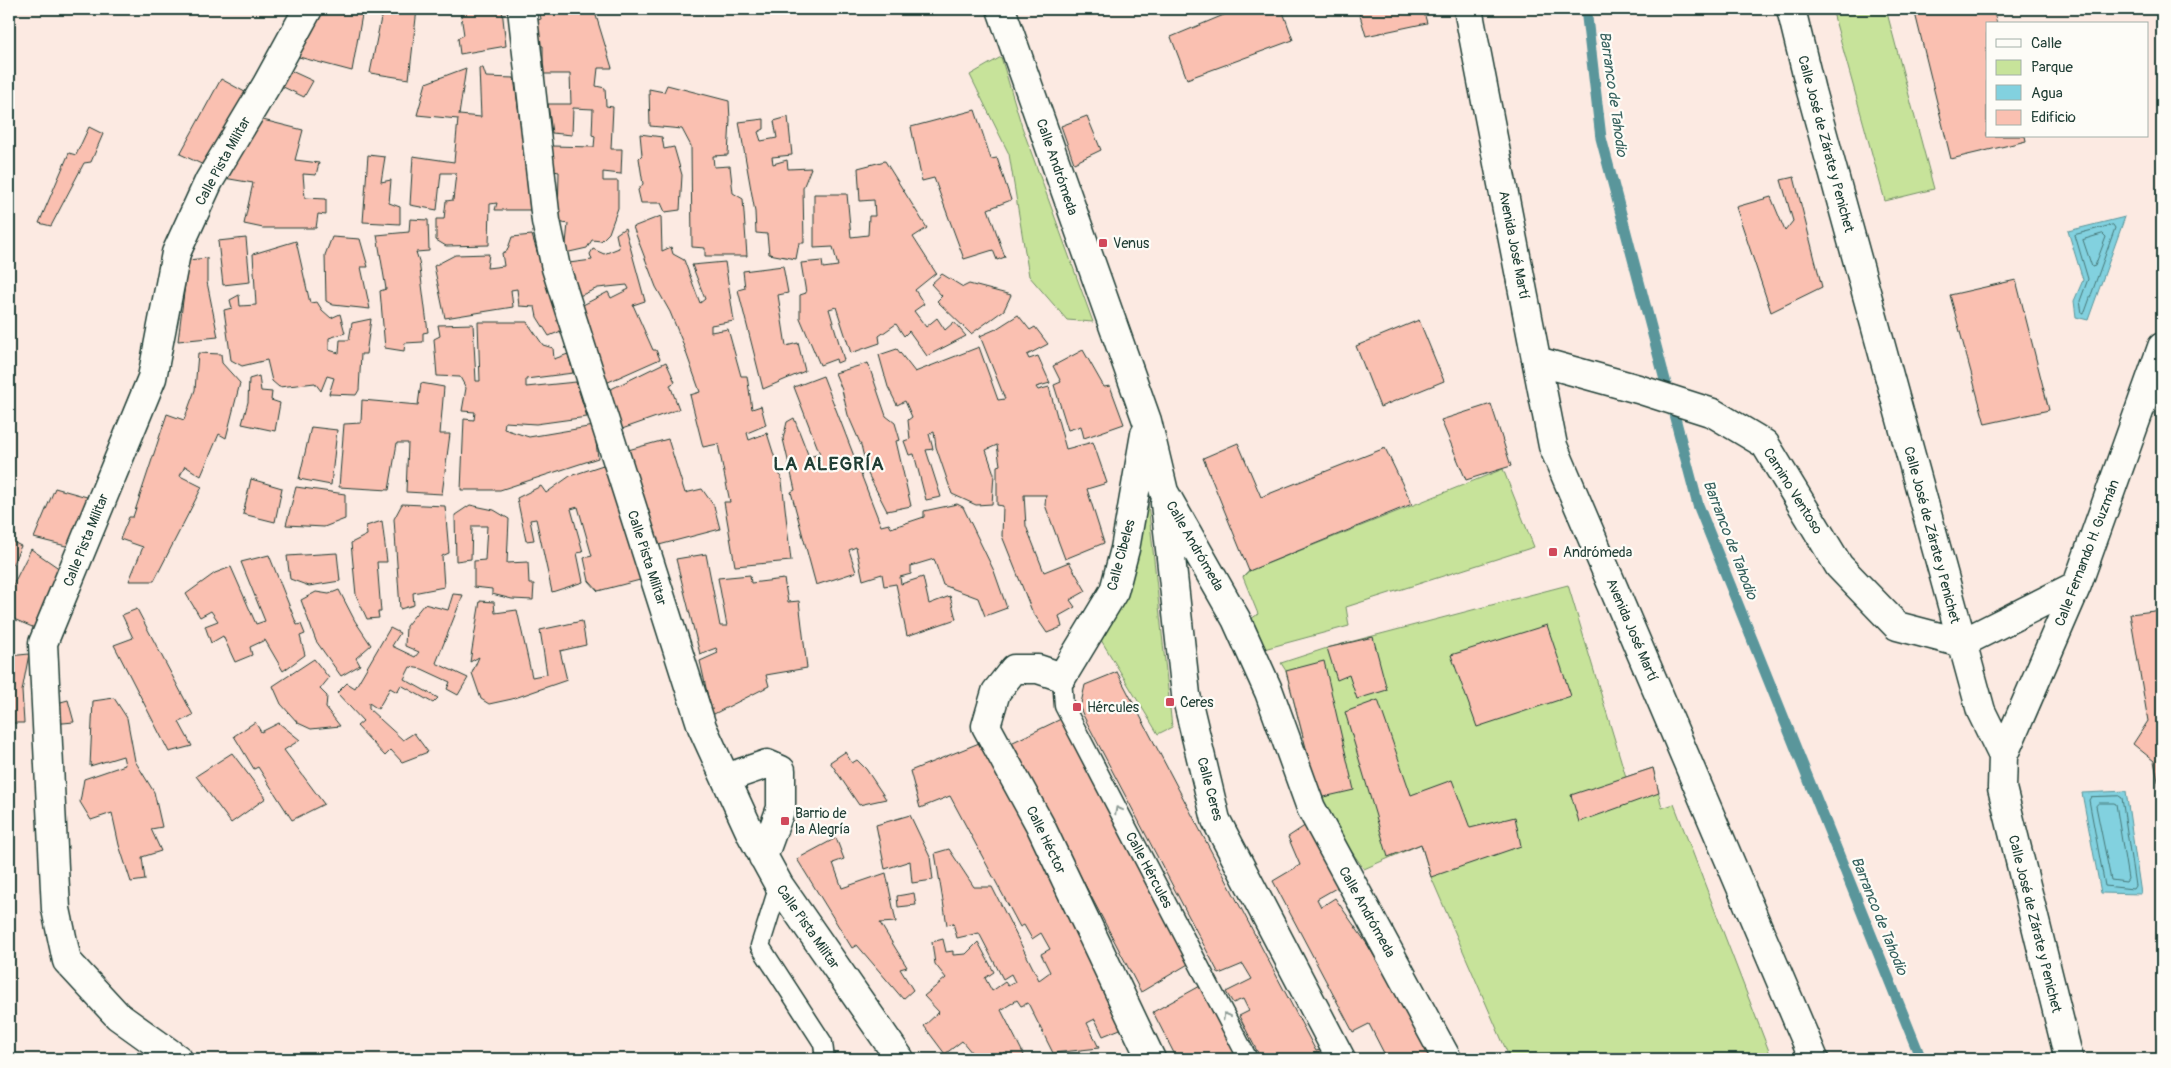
<svg xmlns="http://www.w3.org/2000/svg" width="2171" height="1068" font-family="Pangolin,sans-serif">
<rect width="100%" height="100%" fill="#fceae2"/>
<filter id="ink" filterUnits="userSpaceOnUse"><feTurbulence type="fractalNoise" baseFrequency=".02" numOctaves="2"/><feDisplacementMap in="SourceGraphic" scale="10" xChannelSelector="R" yChannelSelector="G"/><feConvolveMatrix kernelMatrix="1 2 1 2 8 2 1 2 1" color-interpolation-filters="sRGB"/></filter>
<g filter="url(#ink)">
<!-- green -->
<path fill="#c7e39a" stroke="#739067" d="M1832 9H1886L1934 189 1885 201Z
M1001 57 1022 127 1093 322 1067 320 1029 276 1009 154 970 75Z
M1503 469 1534 547 1346 607 1349 626 1264 649 1251 619 1258 614 1243 577 1249 571Z
M1141 504H1148L1172 727 1158 734 1101 640 1122 592Z
M1568 585 1626 777 1653 768 1662 808 1674 804 1772 1059H1510L1431 877 1421 844 1364 869 1337 831 1319 798 1286 671 1281 663 1327 648Z"/>
<!-- water -->
<path fill="#82d1df" stroke="#5a969b" d="M2125 217 2088 320 2076 317 2074 301 2083 280 2068 231Z
M2126 791 2141 894 2101 893 2082 793Z"/>
<g fill="none" stroke-linecap="round" stroke-linejoin="round">
<!-- shore -->
<path stroke="#477878" stroke-width="1" d="M2113 225 2115 228 2085 312 2082 313 2080 301 2088 279 2075 235Z
M2103 234 2106 237 2095 266 2092 267 2083 240Z
M2119 796 2122 798 2135 886 2133 889 2105 886 2089 800 2091 797Z
M2099 803H2114L2116 804 2128 879 2126 882 2111 880 2096 806Z"/>
<!-- stream -->
<path stroke="#5a969b" stroke-width="11" d="M1586 9 1601 138 1698 505 1921 1059"/>
</g>
<!-- building -->
<path fill="#fac0b1" stroke="#1f3d34" d="M320 9H363L352 71 295 56Z
M398 9H417L409 79 370 73 382 13 398 14Z
M460 9H502L506 46 460 54 458 38 464 35Z
M539 9H594L612 68H598L596 86 605 88 606 106 613 107 611 149H622L621 174 603 172V181H618V208L609 233 601 241 592 240 587 248 565 253 568 224 558 222 559 172 554 171 552 146 594 147 595 136 592 135 593 109 573 108 572 135 552 133 548 104H571L570 74H543V46L536 45 534 21 541 19Z
M1238 9H1282L1293 40 1187 79 1171 37Z
M1358 9H1423L1427 23 1366 36Z
M1914 9H1993L1997 24H1987V136H2025L2026 141 1951 159Z
M466 68 459 115 481 117 479 68H483L486 77 514 78 522 134 530 210H495L497 203 490 204 489 245 446 246 436 240V219H444L446 201 453 200 456 173H441L437 210 410 205 413 156 454 162 458 119 417 115 426 83Z
M287 69 313 81 304 97 277 84Z
M221 79 254 97 210 168 180 154Z
M667 85 729 101 730 120 728 155 713 156 714 167 730 166 733 193 743 199 747 256H705V248L692 247 691 146 682 129 650 126 649 89 664 92Z
M975 110 991 159 997 158 1011 200 988 209 1005 257 997 260 993 250 964 259 934 178 922 181 911 127Z
M1087 116 1101 150 1074 163 1061 126Z
M788 117 792 155 772 157 773 164 787 160 788 169 811 168 803 188 804 243H799L796 259 769 254 767 234 756 233 755 212 739 122 764 119V129L758 132 761 141 777 138 774 121Z
M259 119 303 130 295 160 319 163 316 175 303 174 305 198 326 199V215L318 214 316 228H263L244 224 253 183 224 178 240 142 248 143Z
M89 127 103 134 91 162 84 163 51 226 39 223 69 153 76 155Z
M640 134 662 137 664 149 674 147 682 175 680 210 665 212 661 203H641L638 190 643 184 639 158 642 155Z
M368 155 385 157 381 182 391 180 389 203 400 207V224L363 222Z
M885 161 927 228 913 237 936 273 915 290 924 304 914 311 926 327 937 318 945 330 954 322 966 336 927 356 909 331 904 336 896 324 879 336 880 343 851 353 836 307 829 309 844 360 837 363 836 359 820 365 800 318V295L806 293 801 263 822 261 823 268 838 266 833 247 814 248V194H847L851 237 868 235 869 216H875L874 200 860 201 858 168Z
M1794 177 1822 287 1771 312 1736 207 1771 197 1785 231 1793 221 1781 180Z
M661 216 662 251 671 247 673 254 684 260 700 303 705 299 692 265 725 262 734 321 711 325V332L728 329 741 376H747L752 409 761 406 766 425 747 433 749 440 767 433 782 481 791 561 735 566 724 502H730L718 444 703 447 690 395 700 392 682 341 670 312 656 287 633 227Z
M410 219 428 220 429 251 416 252 419 261 428 332 423 333V342L405 343 404 351 385 348 380 291 386 289 377 235 409 232Z
M625 228 645 301 633 305 653 350H656L660 359 606 383 581 306 608 292 611 298 629 289 627 285 598 288 577 297 569 263 592 260 590 254 593 249 604 254 619 248 616 234Z
M532 235 561 331 549 336 537 317 535 307 519 306 517 289 511 290 513 307 445 318 434 266 455 255 489 254 487 268 504 266 502 253 507 251 512 237Z
M332 237 360 239 368 267H361L370 309 333 305 326 301 325 255Z
M246 238 250 282 223 285 218 241Z
M296 241 310 303 317 302 322 310 331 318 340 314 345 333 329 338V350L339 353 340 340H349L352 323 371 319 366 354H361L359 390 356 395 329 394 334 378 327 376 321 391 315 383 279 387 272 381 267 360 242 366 231 360 224 310 232 308 230 300 239 295 240 306 256 305 253 254Z
M207 258V282L218 337 178 341 188 260Z
M783 266 788 293 778 295 786 346 798 343 805 371 763 389 738 290 745 288 743 271Z
M942 274 963 287 969 284 1011 295 1004 310 971 334 937 301 942 296 931 284Z
M2016 280 2049 410 1985 424 1950 295Z
M1018 315 1030 330 1035 327 1048 344 1027 355 1029 359 1038 356 1050 383 1036 387 1038 390 1049 387 1066 449 1093 442 1107 483 1087 489 1104 543 1065 559 1045 505 1046 495H1024L1026 526 1044 572 1069 562 1086 591 1070 600 1075 607 1059 616 1062 627 1047 633 1032 611 1002 536 1003 506 997 505V466L1000 465 997 445 986 450 994 474 992 504 976 505 952 494 936 447 934 432 929 434 933 449 926 450 941 497 926 500 914 454 909 455 904 441 910 439 908 420 912 417 905 401 897 405 888 387 879 355 897 349 915 372 979 347 998 400 1005 399 980 336 996 329Z
M1419 320 1444 381 1380 407 1356 346Z
M478 322H527L543 345 553 348 554 359 568 354 573 373 526 379V387L576 382 587 417 536 424 505 422 504 429 529 437 594 426 598 458 500 490H461L464 419 474 420 475 412 462 411 466 388 460 377 437 376 434 339 440 336 438 325 473 324 476 381H480Z
M1083 350 1104 387 1110 386 1124 424 1084 438 1081 426 1068 430 1054 385 1061 382 1053 366Z
M198 353 221 354 222 363 240 383 226 438 219 434 201 476 185 466 180 476 202 487 154 581H129L143 547 120 539 129 517H133L167 414 184 420 195 390Z
M666 362 675 382 670 385 679 409 622 429 609 390Z
M868 363 886 416 895 423 900 440 896 441 911 506 887 511 868 474 861 445 848 415 842 390 835 373Z
M259 376 261 391 272 392 271 400 280 403 275 431 242 424 248 402 249 379Z
M823 376 881 526 889 524 891 528 924 517V511L957 504 963 507 994 571 1007 608 985 616 978 598 943 585 934 559 911 566V574L900 577 901 584 923 577 929 604 950 596 956 619 907 636 896 584 884 586 882 574 863 580 856 547 849 550 856 572 816 585 791 492 795 490 783 439 787 422 794 418 809 457 820 454 794 387Z
M421 383 444 387 440 434H450L442 494 406 492 408 443H397L389 490 339 487 344 424 361 423 362 400 418 405Z
M1491 404 1511 466 1466 480 1441 420Z
M311 427 337 430 331 485 299 479Z
M668 439 685 493 702 489 714 506 720 529 659 545 628 450Z
M1238 443 1261 497 1385 448 1412 504 1249 571 1203 458Z
M603 465 615 496 621 497 640 580 598 591 589 581 584 558 592 556 578 507 571 509 583 552 577 553 583 582 552 592 536 519 530 520 534 540 526 541 517 498 541 486 546 493 570 476Z
M251 479 282 488 275 522 243 514Z
M296 487 345 494V519L324 527 286 525Z
M55 488 94 499 74 548 34 538Z
M402 504 445 506 449 553 442 556 444 587 413 593 414 605 400 609 394 519Z
M470 505 494 510 509 519 507 563 528 562 529 584H534L533 600 512 599 492 594V589L474 587V561L485 560 487 526H472L471 559 456 561 455 515Z
M382 521 387 562H377L381 612H378L379 618 367 619 356 595 351 543 367 535 366 526Z
M9 540 21 546 9 572Z
M31 549 60 569 37 629 9 617V593Z
M337 553 340 581 309 586 290 579 287 556Z
M706 554 720 626H727L718 578 750 575 751 583 784 579 788 602 799 601 807 668 766 675 769 686 712 715 700 661 718 653 716 648 700 654 676 559Z
M269 555 297 625 301 624 305 634 300 636 305 655 283 671 265 640 250 647 252 655 235 662 223 636 211 643 205 626 218 621 211 611 200 617 186 594 215 573 231 567 256 624 265 621 241 562Z
M339 590 355 621 371 645 356 658 360 665 341 676 316 641 301 600 316 592 329 594Z
M453 594 463 595 436 663 468 678 458 695 447 689 450 682 422 669 410 667 404 679 438 698 433 703 401 685 397 692 390 688 378 709 369 703V709L403 740 414 733 428 752 402 762 391 750 385 756 357 726 363 721 337 693 347 683 355 688 390 628 400 633 392 646 415 657 419 652 405 646 406 626 424 604 448 610Z
M480 601 494 602 495 613 517 610 532 677 547 674 540 630 582 621 586 645 560 651 567 680 512 699 489 704 481 699 472 673 479 657 470 662Z
M137 609 193 715 179 722 192 746 169 752 114 645 133 638 122 615Z
M2162 610V801L2154 761 2133 744 2148 721 2130 614Z
M1547 625 1571 696 1477 727 1451 655Z
M1373 637 1387 690 1357 699 1349 675 1337 680 1327 648Z
M29 654 22 691 24 723H9V656Z
M314 659 329 678 320 689 327 696 326 708 340 726 311 729 298 723 281 704 273 686Z
M1324 661 1354 790 1319 798 1286 671Z
M1117 672 1316 1051 1320 1050 1325 1059H1261L1239 1016 1249 1011 1243 999 1233 1003 1226 992 1252 979 1243 964 1219 974 1084 717 1080 708 1085 685Z
M114 698 127 718 135 761 154 792 162 827 151 829 161 851 142 857 145 880 131 882 119 845 112 813 91 820 80 802 84 779 125 765 123 756 90 766 93 701Z
M68 700 74 722 52 724 50 705Z
M1378 700 1411 795 1452 780 1470 828 1515 817 1521 846 1431 877 1421 844 1388 857 1345 712Z
M1063 718 1190 963 1141 992 1011 743Z
M255 722 261 732 279 723 300 740 284 750 324 804 292 820 258 767 254 769 234 736Z
M989 739 1130 1025 1103 1036 1095 1019 1087 1023 1099 1048 1053 1053 1028 1003 1021 1006 1017 1000 1001 1010 1024 1055 1018 1059H1011L1005 1052 999 1058 1000 1059H977L962 1041 945 1054 924 1026 939 1012 924 996 946 978 935 964 932 942 943 939 946 952 953 951V955L966 954 978 942 994 972 985 978 992 991 1005 982 1008 986 1015 982 1011 974 1003 979 979 933 957 938 953 923 947 925 935 853 949 849 974 887H992L1039 980 1050 972 1041 954 1050 949 1041 933 1032 939 1024 925 1020 927 950 796 920 808 910 771Z
M845 752 852 763 857 760 866 769 886 799 859 805 830 762Z
M232 753 266 798 231 823 196 776Z
M1653 768 1659 793 1579 822 1571 795Z
M910 815 930 857 933 880 912 883 910 861 885 869 876 825Z
M1306 825 1338 887 1317 899 1321 907 1335 898 1367 944 1435 1059H1387L1369 1024 1353 1032 1273 881 1300 865 1288 837Z
M836 838 844 859 833 863 842 888 886 873 896 922 880 923 907 967 900 969 913 990 903 999 857 945 852 948 797 859Z
M914 893 916 905 898 907 897 896Z
M1202 985 1240 1059H1177L1153 1012Z
M1105 1057 1106 1059H1074Z"/>
<g fill="none" stroke-linecap="round" stroke-linejoin="round">
<!-- lane casing -->
<g stroke="#1f3d34" stroke-width="21">
<path id="lane" d="M1062 677 1064 706 1248 1059
M779 885 760 946 823 1043 825 1059"/>
</g>
<!-- street casing -->
<g stroke="#1f3d34" stroke-width="31">
<path id="street" d="M522 9 546 221 556 268 702 727 751 834 779 885 900 1059
M1001 9 1147 421 1164 492 1236 619 1269 692 1311 808 1447 1059
M1468 9 1553 446 1814 1059
M1791 9 1811 91 1981 711 2003 756 2002 788 2069 1059
M1537 361 1638 389 1713 413 1765 444 1839 566 1897 626 1962 643 2077 585
M1145 434 1125 549 1114 591 1062 677 1038 669H1014L996 692 986 726 1040 825 1151 1059
M1165 503 1186 695 1216 820 1341 1059
M2003 756 2077 585 2162 347
M726 778 767 764 781 770V808L763 857
M178 1059 118 1016 67 961 56 909 43 643 152 378 176 253 209 181 267 84 308 9"/>
</g>
<!-- lane -->
<use href="#lane" stroke="#fdfcf7" stroke-width="18"/>
<!-- street -->
<use href="#street" stroke="#fdfcf7" stroke-width="28"/>
</g>
<!-- one-way arrows -->
<defs><path id="oneway-chevron" d="M-2-3.5L2.5 0L-2 3.5" fill="none" stroke-width="1.6" stroke-linecap="round" stroke-linejoin="round" transform="scale(1.25)"/></defs>
<g stroke="#8e9c96">
<use href="#oneway-chevron" transform="translate(1118 810) rotate(-118)"/>
<use href="#oneway-chevron" transform="translate(1226 1016) rotate(-118)"/>
</g>
</g>
<!-- markers -->
<g fill="#d1495b" stroke="#fdfcf7" stroke-width="2">
<rect x="1098" y="238" width="10" height="10" rx="2.5"/>
<rect x="1548" y="547" width="10" height="10" rx="2.5"/>
<rect x="1165" y="697" width="10" height="10" rx="2.5"/>
<rect x="1072" y="702" width="10" height="10" rx="2.5"/>
<rect x="780" y="816" width="10" height="10" rx="2.5"/>
</g>
<g text-anchor="middle" dominant-baseline="central" stroke-width="4.5" stroke-linejoin="round" paint-order="stroke">
<!-- street labels -->
<g font-size="14" fill="#1f3d34" stroke="#fdfcf7">
<text transform="translate(1826 144) rotate(75)">Calle José de Zárate y Penichet</text>
<text transform="translate(223 161) rotate(-61)">Calle Pista Militar</text>
<text transform="translate(1057 167) rotate(71)">Calle Andrómeda</text>
<text transform="translate(1514 245) rotate(79)">Avenida José Martí</text>
<text transform="translate(1793 491) rotate(58)">Camino Ventoso</text>
<text transform="translate(1932 535) rotate(75)">Calle José de Zárate y Penichet</text>
<text transform="translate(86 540) rotate(-68)">Calle Pista Militar</text>
<text transform="translate(1195 546) rotate(60)">Calle Andrómeda</text>
<text transform="translate(2087 553) rotate(-69)">Calle Fernando H. Guzmán</text>
<text transform="translate(1121 555) rotate(-75)">Calle Cibeles</text>
<text transform="translate(647 558) rotate(72)">Calle Pista Militar</text>
<text transform="translate(1632 630) rotate(67)">Avenida José Martí</text>
<text transform="translate(1210 789) rotate(75)">Calle Ceres</text>
<text transform="translate(1046 840) rotate(64)">Calle Héctor</text>
<text transform="translate(1149 870) rotate(62)">Calle Hércules</text>
<text transform="translate(1367 912) rotate(61)">Calle Andrómeda</text>
<text transform="translate(2035 924) rotate(76)">Calle José de Zárate y Penichet</text>
<text transform="translate(808 927) rotate(55)">Calle Pista Militar</text>
</g>
<!-- poi labels -->
<g font-size="14" fill="#1f3d34" stroke="#fdfcf7" text-anchor="start">
<text x="1113" y="243">Venus</text>
<text x="1563" y="552">Andrómeda</text>
<text x="1180" y="702">Ceres</text>
<text x="1087" y="707">Hércules</text>
<text x="795" y="813">Barrio de<tspan x="795" dy="16">la Alegría</tspan></text>
</g>
<!-- water labels -->
<g font-size="15" font-style="italic" fill="#38625f" stroke="#fdfcf7">
<text transform="translate(1613 94) rotate(82)">Barranco de Tahodio</text>
<text transform="translate(1730 540) rotate(69)">Barranco de Tahodio</text>
<text transform="translate(1879 916) rotate(68)">Barranco de Tahodio</text>
</g>
<!-- district labels -->
<g font-size="19" font-weight="bold" letter-spacing="1" fill="#1f3d34" stroke="#fdfcf7">
<text x="829" y="464">LA ALEGRÍA</text>
</g>
</g>
<!-- margin -->
<rect width="2171" height="1068" fill="none" stroke="#fdfcf7" stroke-width="30"/>
<rect x="15" y="15" width="2141" height="1038" fill="none" stroke="#1f3d34" stroke-width="2" filter="url(#ink)"/>
<!-- legend -->
<rect x="1986" y="22" width="162" height="115" fill="#fdfcf7" stroke="#a4b0a9"/>
<rect x="1996" y="39" width="25" height="8" fill="#fdfcf7" stroke="#a4b0a9"/>
<text x="2031" y="48" font-size="15" fill="#1f3d34">Calle</text>
<rect x="1996" y="60" width="25" height="15" fill="#c7e39a" stroke="#a4b0a9"/>
<text x="2031" y="72" font-size="15" fill="#1f3d34">Parque</text>
<rect x="1996" y="85" width="25" height="15" fill="#82d1df" stroke="#a4b0a9"/>
<text x="2031" y="98" font-size="15" fill="#1f3d34">Agua</text>
<rect x="1996" y="110" width="25" height="15" fill="#fac0b1" stroke="#a4b0a9"/>
<text x="2031" y="122" font-size="15" fill="#1f3d34">Edificio</text>
</svg>
